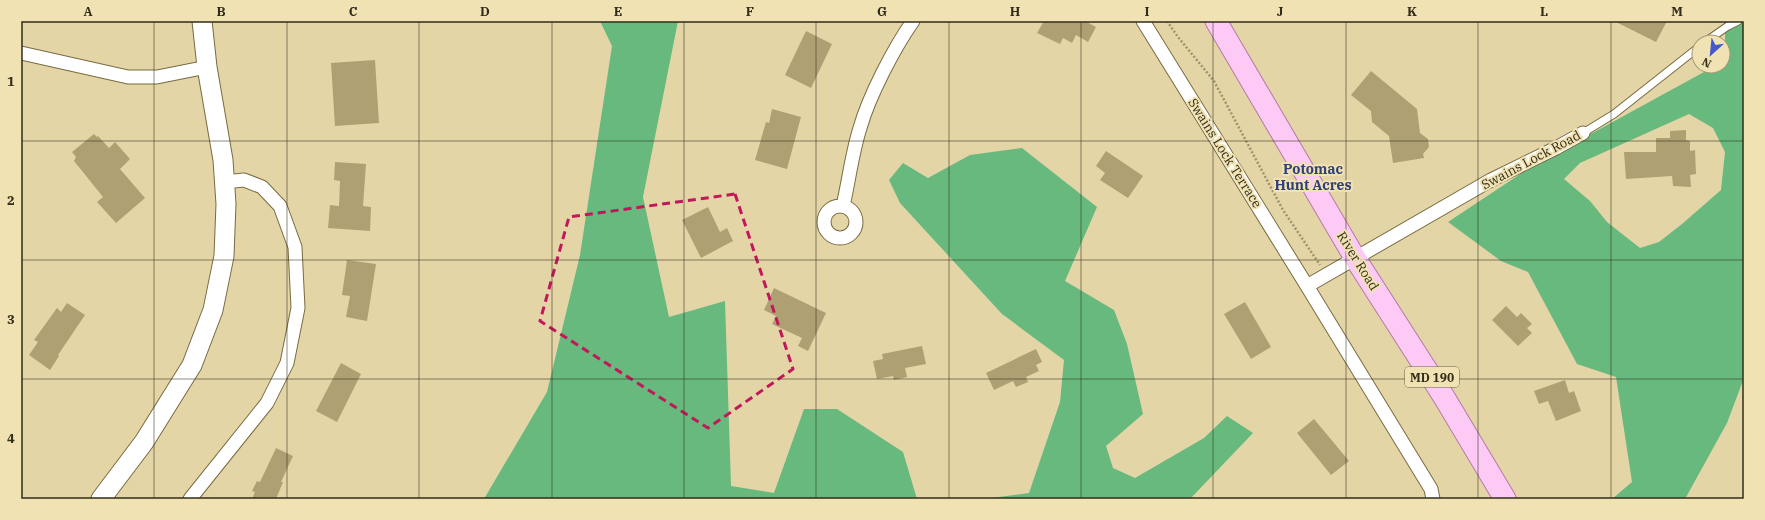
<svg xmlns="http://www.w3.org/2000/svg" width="1765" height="520" font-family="'IBM Plex Serif',serif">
<rect width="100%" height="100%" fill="#e4d5a7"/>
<!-- forest -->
<path fill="#67b97e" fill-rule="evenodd" d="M600 21H678L643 197 669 317 725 301 731 486 774 493 804 409H837L903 452 917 499H484L547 392 580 255 612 46Z
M1725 21H1744V378L1727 423 1685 499H1612L1632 482 1616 377 1577 364 1528 272 1501 261 1448 222 1534 165 1715 66H1723V61L1725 60ZM1689 114 1713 128 1725 152 1721 190 1682 224 1659 242 1640 248 1607 222 1590 201 1564 179 1580 163Z
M1022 148 1097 207 1065 281 1114 310 1127 344 1143 414 1106 446 1113 468 1135 478 1204 438 1227 416 1253 433 1190 499H983L1029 493 1060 402 1064 360 1002 314 900 203 889 180 903 163 928 178 970 155Z"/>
<!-- building -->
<path fill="#afa074" d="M1044 21H1085L1096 27 1088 42 1076 35 1072 43 1063 38 1060 44 1037 33Z
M1614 21H1667L1656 42Z
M806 31 832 44 811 88 785 75Z
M375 60 379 123 335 126 331 63Z
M1371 71 1417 109 1420 133 1428 139 1429 147 1423 154 1424 158 1393 163 1389 136 1372 122 1371 111 1351 95Z
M772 109 801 117 787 169 755 160 766 122 769 123Z
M1686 130V140L1690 141V151L1695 150 1696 174 1690 175 1691 187 1673 186 1672 176 1626 179 1624 152H1656V138H1670V131Z
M94 134 97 137 98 136 109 148 115 142 130 159 120 169 145 198 116 223 97 202 103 197 74 161 76 157 72 152Z
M1106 151 1143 176 1128 198 1100 180 1105 173 1096 166Z
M335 162 366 164 363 206 371 207 370 231 328 228 330 205 339 206 340 181 334 180Z
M708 207 720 232 727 228 733 241 701 258 682 220Z
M347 260 376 264 367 321 346 317 350 296 342 295Z
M774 288 826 313 808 351 798 346 802 338 772 324 776 316 764 310Z
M1245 302 1271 347 1251 359 1224 314Z
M67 303 85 315 58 355 59 356 50 370 29 355 38 342 34 340 57 308 61 312Z
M1506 306 1517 317 1521 313 1532 324 1527 328 1532 333 1518 346 1492 320Z
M922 346 926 364 905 368 907 377 894 380 893 376 877 379 873 361 883 359 882 354Z
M1036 349 1042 362 1036 365 1039 371 1026 377 1028 382 1016 387 1013 381 994 390 986 373Z
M341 363 361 374 337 422 316 411Z
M1565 380 1569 393 1574 391 1581 411 1556 421 1548 401 1539 404 1534 391Z
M1314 419 1349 461 1331 475 1297 433Z
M276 448 293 456 281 482H283L276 499H252L255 492 252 491 257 481 260 482Z"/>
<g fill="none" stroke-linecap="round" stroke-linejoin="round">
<!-- service casing -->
<g stroke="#796b41" stroke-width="9">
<path id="service" d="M1705 42 1728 26 1738 21
M1583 133 1614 114 1699 47"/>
</g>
<!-- minor casing -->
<g stroke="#796b41" stroke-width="15">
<path id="minor" d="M1143 21 1307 286 1431 489 1433 499
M21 53 128 77H157L207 67
M824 222a16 16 0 1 1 32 0a16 16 0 1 1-32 0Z
M843 206C849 180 852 153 860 128 869 96 894 48 913 21
M1307 286 1491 180 1556 148 1583 133
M190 499 267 403 287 363 298 308 295 247 280 206 262 187 244 180 224 182"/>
</g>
<!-- secondary casing -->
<g stroke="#796b41" stroke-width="21">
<path id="secondary" d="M101 499 144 442 192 365 213 310 224 256 226 204 223 160 207 67 202 21"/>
</g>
<!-- primary casing -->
<g stroke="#b47ba4" stroke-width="23">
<path id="primary" d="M1216 21 1355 258 1444 397 1505 499"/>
</g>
<!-- path -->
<path stroke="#9e926f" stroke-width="2.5" stroke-dasharray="2 2" stroke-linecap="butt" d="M1167 21 1178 37 1214 81 1283 210 1320 265"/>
<!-- service -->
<use href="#service" stroke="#fff" stroke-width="7"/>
<!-- minor -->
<use href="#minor" stroke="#fff" stroke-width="13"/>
<!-- secondary -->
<use href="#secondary" stroke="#fff" stroke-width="19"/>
<!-- primary -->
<use href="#primary" stroke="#fccaf5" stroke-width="21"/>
</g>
<!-- marked area -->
<path fill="none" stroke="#c2185b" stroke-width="3" stroke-dasharray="8 5" stroke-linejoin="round" d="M735 194 793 369 708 428 540 321 569 217Z"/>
<!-- grid -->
<path fill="none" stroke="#322c1a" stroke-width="1" stroke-opacity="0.55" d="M154 21V499M287 21V499M419 21V499M552 21V499M684 21V499M816 21V499M949 21V499M1081 21V499M1213 21V499M1346 21V499M1478 21V499M1611 21V499M21 141H1744M21 260H1744M21 379H1744"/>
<g text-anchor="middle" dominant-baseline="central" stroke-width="4" stroke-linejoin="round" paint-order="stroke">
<!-- shield labels -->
<rect fill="#f1e2b3" stroke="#6b6348" stroke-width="1" x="1405" y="367" width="54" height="20" rx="3"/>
<g font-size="12" font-weight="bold" fill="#322c1a">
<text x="1432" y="377">MD 190</text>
</g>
<!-- street labels -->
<g font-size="13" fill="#322c1a" stroke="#f1e2b3">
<text transform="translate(1225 153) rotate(58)">Swains Lock Terrace</text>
<text transform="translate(1531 160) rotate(-28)">Swains Lock Road</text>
<text transform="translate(1358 261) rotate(58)">River Road</text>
</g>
<!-- neighbourhood labels -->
<g font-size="14" font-weight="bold" fill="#313f79" stroke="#f1e2b3">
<text x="1313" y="169">Potomac<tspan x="1313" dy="16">Hunt Acres</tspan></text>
</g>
</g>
<!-- border -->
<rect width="1765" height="520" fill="none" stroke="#f1e2b3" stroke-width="44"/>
<!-- north arrow -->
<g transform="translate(1711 54) rotate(207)"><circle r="19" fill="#f1e2b3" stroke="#a59976"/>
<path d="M0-3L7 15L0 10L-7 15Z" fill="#4558cc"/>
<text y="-6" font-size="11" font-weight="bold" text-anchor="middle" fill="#322c1a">N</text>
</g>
<rect x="22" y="22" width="1721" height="476" fill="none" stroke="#322c1a" stroke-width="1.5"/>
<g font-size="13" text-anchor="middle" font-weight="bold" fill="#322c1a">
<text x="88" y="16">A</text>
<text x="221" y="16">B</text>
<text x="353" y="16">C</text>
<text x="485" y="16">D</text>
<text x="618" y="16">E</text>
<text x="750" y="16">F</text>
<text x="882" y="16">G</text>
<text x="1015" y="16">H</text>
<text x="1147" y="16">I</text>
<text x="1280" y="16">J</text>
<text x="1412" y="16">K</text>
<text x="1544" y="16">L</text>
<text x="1677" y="16">M</text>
<text x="11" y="86">1</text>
<text x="11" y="205">2</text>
<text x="11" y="324">3</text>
<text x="11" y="443">4</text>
</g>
</svg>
